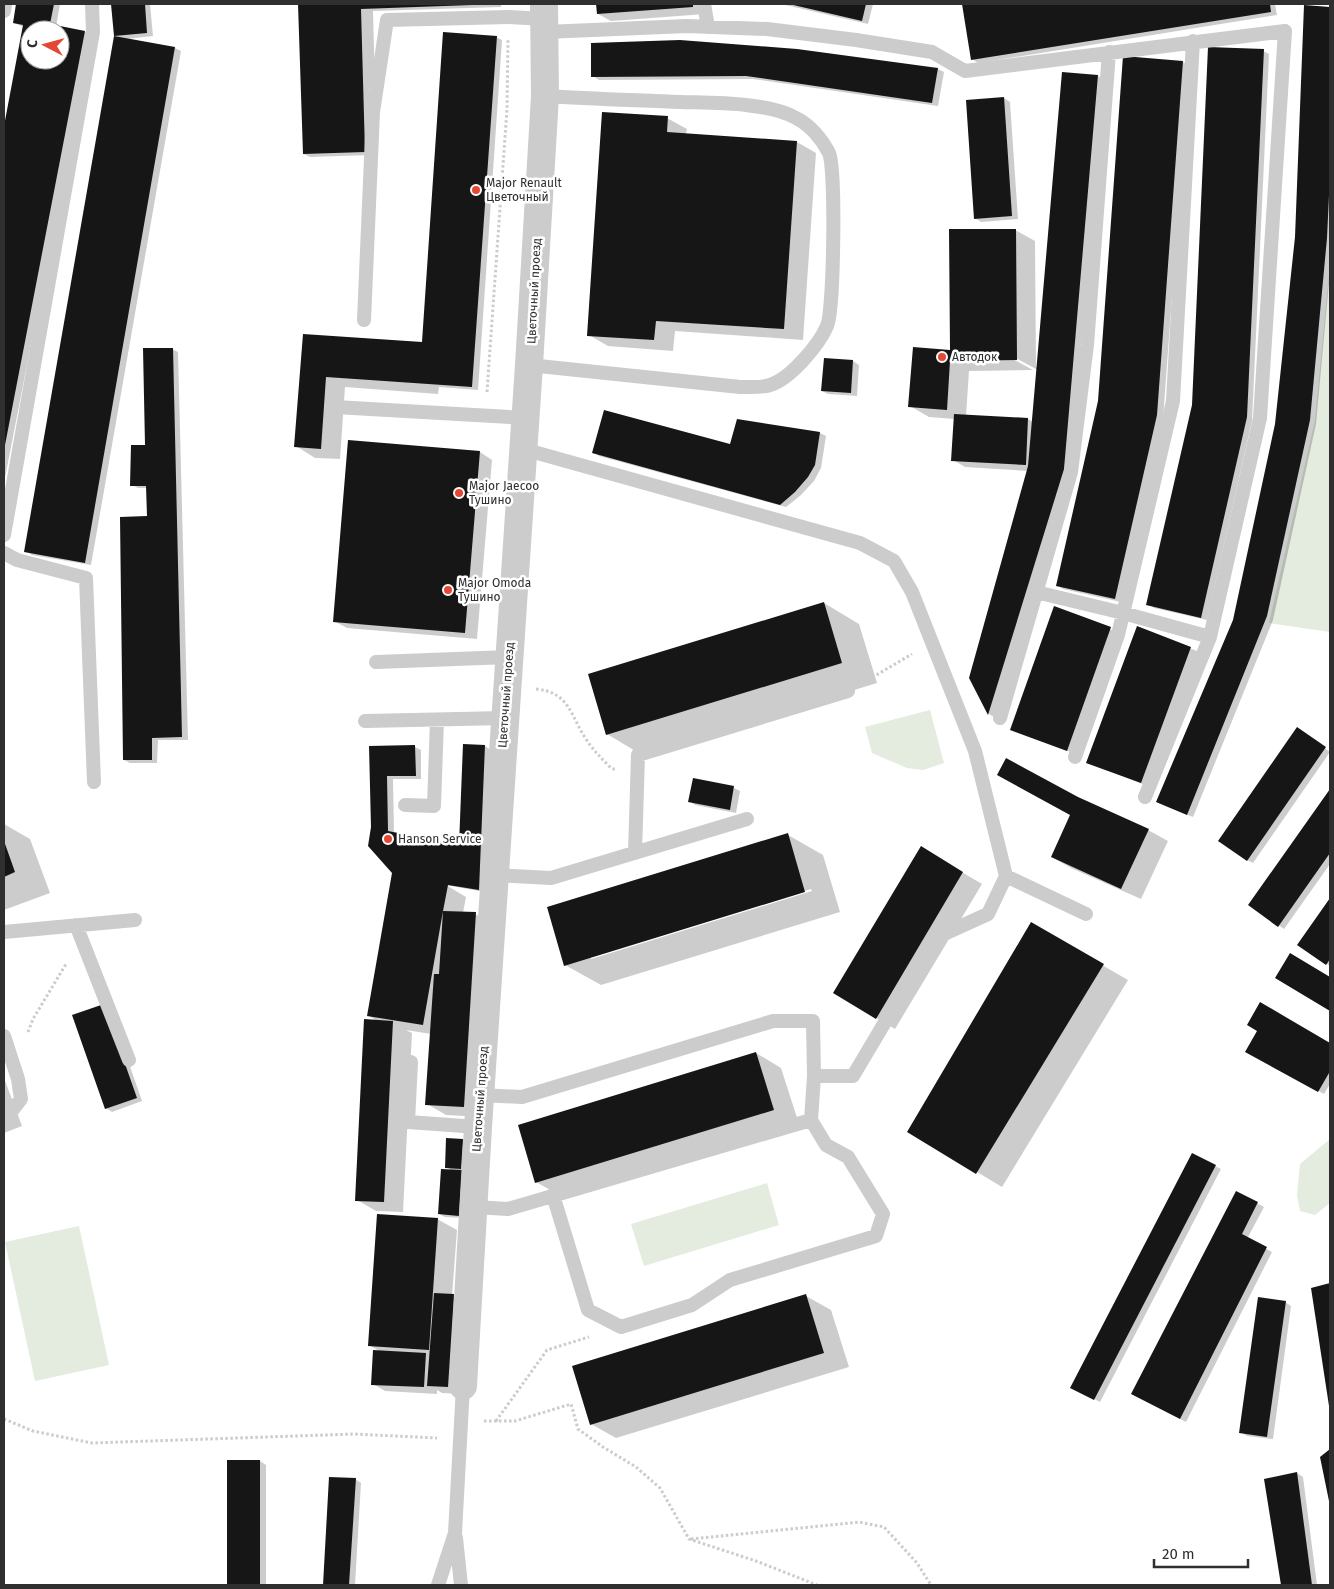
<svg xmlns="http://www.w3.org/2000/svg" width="1334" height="1589" font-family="'Fira Sans',sans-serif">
<rect width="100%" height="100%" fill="#fff"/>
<!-- green -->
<path fill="#e3ecde" d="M1330 264V632L1269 623 1315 420Z
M930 710 944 763 923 770 907 768 872 753 865 727Z
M1330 1139V1203L1315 1215 1300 1211 1297 1195 1300 1164Z
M767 1183 779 1225 644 1266 631 1224Z
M79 1226 109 1365 35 1381 5 1242Z"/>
<!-- shadow -->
<path fill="#0003" fill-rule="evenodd" d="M17 4H60L56 27 85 32 91 36 4 483V133L24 27 14 23ZM30 30H60V60H30Z
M113 4H150L153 36 126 39 175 48 181 51 91 565 32 555 26 551 116 36Z
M299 4H501V7L373 11 375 89H369L371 155 310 157 304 154Z
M597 4H705V14L611 21 598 14Z
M781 4H873L868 24Z
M963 4H1275L1277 15 978 63 972 59Z
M1305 7 1330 8V272L1316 424 1273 620 1193 817 1164 805 1234 620 1276 424 1296 237Z
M496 37 502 40 478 390 439 387 438 394 345 387 340 459 315 458 296 446 304 335 423 344Z
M797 50 938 69 944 72 938 106 753 79 599 80 593 76Z
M1263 51 1269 54 1252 421 1207 620 1154 608 1148 604 1193 405Z
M1124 58 1183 62 1189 66 1163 419 1121 602 1063 589 1057 585 1099 401Z
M1098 76 1104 80 1069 473 994 717 989 714 970 678 1028 471 965 467 953 460 955 419 929 417 910 406 951 352 1015 230 1035 241 1036 367H1038ZM1012 356 1038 370 1033 422 1028 419 966 416 969 371 1033 370 1011 358Z
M1004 98 1010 102 1018 219 981 222 975 218Z
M667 118 687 129 686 134 797 142 816 153 803 340 675 331 673 351 608 346 589 335Z
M172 349 178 352 188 740H158L157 763H130L124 760 148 517 147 488H138L132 485 146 446Z
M825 359 853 361 859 365 857 396 828 394 822 391Z
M820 433 826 436 821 468 814 481 801 495 786 507 599 456 593 452 731 446Z
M480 452 492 460 477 639 347 628 334 621Z
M824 603 859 624 877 683 642 755 607 734Z
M1055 608 1117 632 1073 753 1011 729Z
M1137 628 1197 651 1147 786 1088 762Z
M1303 732 1330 752 1253 863 1247 860Z
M464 746H485L491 750 484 892 446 885 466 897 463 913 475 914 488 921 483 1117 446 1115 427 1104 431 1034 406 1030 412 1033 403 1212 376 1211 357 1200 379 1022 369 1016 393 872 372 827 370 747H415L421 750V779H393L394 833 460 847Z
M694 779 734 788 740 791 736 813 695 805 689 801Z
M1330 791V864L1284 929 1250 905Z
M1078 798 1148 830 1168 841 1141 899 1071 868 1052 857Z
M4 824 30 839 50 893 4 910Z
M788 835 823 855 840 912 601 985 565 965ZM811 889 812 891 591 959V956Z
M921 848 982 884 895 1029 835 993Z
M1330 901V966L1299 945Z
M1031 924 1128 980 1002 1187 909 1131Z
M1260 1004 1330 1044V1084L1324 1094 1247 1051 1258 1031Z
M110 1009 142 1101 112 1112 106 1108Z
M756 1053 781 1068 799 1124 561 1196 536 1182Z
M4 1078 22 1126 4 1133Z
M447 1139 463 1140 469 1144 465 1218 445 1217 439 1214 453 1171 446 1167Z
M1215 1166 1221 1169 1100 1402 1072 1387Z
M1236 1192 1264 1207 1247 1239 1272 1252 1186 1422 1139 1397Z
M437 1219 457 1230 452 1296 466 1303 460 1394 442 1393 437 1390V1394L385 1391 373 1384 381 1352 369 1345Z
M1330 1284V1405L1312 1289Z
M806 1296 831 1310 849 1367 616 1438 591 1424Z
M1285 1302 1291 1306 1273 1439 1247 1436 1241 1432Z
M228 1461H260L266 1465V1585H229Z
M1297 1473 1303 1477 1317 1585H1283L1266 1480Z
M331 1478 355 1479 361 1483 355 1585H324Z"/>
<!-- building -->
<path fill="#161616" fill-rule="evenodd" d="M16 4H54L50 24 85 31 5 445 4 126 23 25 13 23ZM30 30H60V60H30Z
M111 4H145L147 33 114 36 175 47 85 563 24 552 114 36Z
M298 4H472V5L361 9 365 152 303 154Z
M596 4H693V7L597 14Z
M789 4H866L862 21Z
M962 4H1270L1271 12 971 60Z
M1304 5 1330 7V174L1327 238 1310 420 1267 616 1187 815 1156 802 1233 620 1275 424 1295 237Z
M443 32 497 36 472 387 326 377 321 449 294 447 303 334 422 342Z
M680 40 797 49 938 68 932 103 746 76 591 77V43Z
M1208 47 1264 49 1247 417 1201 618 1146 605 1192 405Z
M1123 56 1183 61 1157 415 1115 599 1056 586 1098 401Z
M1062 72 1098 75 1064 469 988 715 969 678 1028 466Z
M1004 97 1012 216 974 219 966 100Z
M602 112 668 116 667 132 797 141 784 329 656 321 654 340 587 336Z
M949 229H1016L1017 360 950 361 947 410 908 407 913 347 950 350Z
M143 348H173L182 737 152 738V760H123L120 517 147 516 146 486H130L131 445H145Z
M824 358 853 360 851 393 821 391Z
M604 410 730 444 737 419 820 432 815 465 808 477 795 492 780 505 592 453Z
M954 414 1028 418 1026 465 951 461Z
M348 440 480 451 465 633 333 622Z
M824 602 842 663 606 735 588 674Z
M1054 606 1111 627 1067 751 1010 730Z
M1137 626 1191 647 1141 783 1086 763Z
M1297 727 1326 747 1247 861 1218 841Z
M463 744 485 745 479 890 448 885 443 911 476 912 464 1107 425 1105 434 974H439L443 911 423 1025 367 1016 392 873 368 846 371 827 369 746 415 745 416 776H387L388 831 459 845Z
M1006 758 1078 797 1149 829 1121 889 1051 857 1070 815 997 775Z
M693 778 734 786 730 810 688 802Z
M1330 789V853L1278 927 1248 905Z
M788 833 805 892 564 966 547 907Z
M4 841 15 872 4 877Z
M921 846 963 872 876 1019 833 993Z
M1330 898V959L1326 965 1297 945Z
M1031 922 1104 964 976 1174 907 1132Z
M1290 953 1330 977V1011L1275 978Z
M1260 1002 1330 1043V1074L1329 1073 1318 1092 1245 1052 1257 1031 1247 1025Z
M104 1004 137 1098 105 1109 72 1015Z
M364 1019 393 1021 384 1202 355 1201Z
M756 1052 774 1110 535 1183 518 1125Z
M446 1138 463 1139 461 1169 445 1168Z
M1192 1153 1216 1165 1094 1400 1070 1388Z
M441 1169 462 1170 459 1216 438 1214Z
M1236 1191 1258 1202 1242 1234 1267 1247 1180 1419 1131 1394Z
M377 1214 438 1218 429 1350 368 1346Z
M1330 1283V1406H1329L1311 1288Z
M434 1293 454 1294 448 1387 427 1386Z
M806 1294 824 1353 590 1425 572 1366Z
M1258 1297 1286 1301 1267 1437 1239 1433Z
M373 1350 426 1353 424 1387 371 1385Z
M1330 1449V1501H1329L1320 1457Z
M227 1460H260V1585H227Z
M1297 1472 1312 1585H1281L1264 1479Z
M329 1477 356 1478 349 1585H323Z"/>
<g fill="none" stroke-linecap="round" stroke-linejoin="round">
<!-- path -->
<path stroke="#ccc" stroke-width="3" stroke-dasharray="2.5 2.5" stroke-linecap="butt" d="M487 392 507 109 508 39
M868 680 912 654
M536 689C568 692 570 713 584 736 592 749 601 758 612 769H616
M28 1032 33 1019 66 964
M4 1419 33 1431 92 1443 354 1434 437 1438
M484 1421H515L571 1404 578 1429 603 1447 636 1467 660 1488 689 1539 756 1561 817 1585
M496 1421 547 1350 589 1337
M691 1539 859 1522 884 1527 917 1563 931 1585"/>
<!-- service -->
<path stroke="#ccc" stroke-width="14" d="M704 4 708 27
M4 11 5 4
M545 32 687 26 767 29 856 40 932 52 965 71 1285 31 1260 418 1210 637 1145 797
M364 320 373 112 387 20 509 17 544 19
M529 365 740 387C749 387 761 388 770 385 790 379 819 345 827 326 834 310 836 169 829 153 822 139 810 125 796 118 768 102 712 103 681 102 635 100 590 99 545 96
M335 407 526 418
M523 449 860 543 894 561 912 592 975 751 1006 876 988 914 935 938 853 1076H814
M4 535 93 32 92 4
M4 553 17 560 86 578 94 782
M1036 592 1123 613 1210 637
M376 662 509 657
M1000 718 1071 472 1087 345 1109 52
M365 721 505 718
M1075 757 1118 635 1173 401 1193 41
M405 805 434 806 437 720
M635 853 638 755 848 691
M494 875 551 878 747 819
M1006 876 1086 914
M76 925 129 1060
M4 932 135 920
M4 1036 18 1079 21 1099 4 1121
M411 1062 408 1122 478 1127
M480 1095 522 1097 773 1021H813L814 1076 811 1120 826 1145 848 1157 883 1214 876 1236 730 1280 692 1305 621 1327 588 1310 553 1195
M474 1207 508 1209 811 1120
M456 1538 461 1585
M438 1585 455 1533 463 1386"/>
<!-- minor -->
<path stroke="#ccc" stroke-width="28" d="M463 1386 478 1127 529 365 545 96 544 4"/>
</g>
<!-- markers -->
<g fill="#e34735" stroke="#fff" stroke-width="2">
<circle cx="476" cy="190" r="5"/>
<circle cx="942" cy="357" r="5"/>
<circle cx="459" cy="493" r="5"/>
<circle cx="448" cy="590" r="5"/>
<circle cx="388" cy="839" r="5"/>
</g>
<g text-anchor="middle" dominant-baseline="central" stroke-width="5" stroke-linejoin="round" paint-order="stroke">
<!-- poi labels -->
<g font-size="12" fill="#2f2f2f" stroke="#fff" text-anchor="start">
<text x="486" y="183">Major Renault<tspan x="486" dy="14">Цветочный</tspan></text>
<text x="952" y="357">Автодок</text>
<text x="469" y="486">Major Jaecoo<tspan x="469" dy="14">Тушино</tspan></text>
<text x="458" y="583">Major Omoda<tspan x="458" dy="14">Тушино</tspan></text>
<text x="398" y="839">Hanson Service</text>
</g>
<!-- street labels -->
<g font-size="12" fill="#2f2f2f" stroke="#fff">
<text transform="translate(534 291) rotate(-87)">Цветочный проезд</text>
<text transform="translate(506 695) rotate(-86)">Цветочный проезд</text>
<text transform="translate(480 1099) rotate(-86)">Цветочный проезд</text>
</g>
</g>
<!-- border -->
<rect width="1334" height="1589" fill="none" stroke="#2f2f2f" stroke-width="10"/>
<!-- north arrow -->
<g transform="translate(45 45) rotate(276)"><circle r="24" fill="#ffffff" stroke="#acacac"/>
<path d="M0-4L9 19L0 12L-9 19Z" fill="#e34735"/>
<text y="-8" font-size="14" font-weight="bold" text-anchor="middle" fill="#2f2f2f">С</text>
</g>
<!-- scale -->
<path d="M1154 1559v8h94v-8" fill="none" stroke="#2f2f2f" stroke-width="2.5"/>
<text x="1162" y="1559" font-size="15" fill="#2f2f2f" stroke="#ffffff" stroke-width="4" paint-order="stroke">20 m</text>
</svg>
